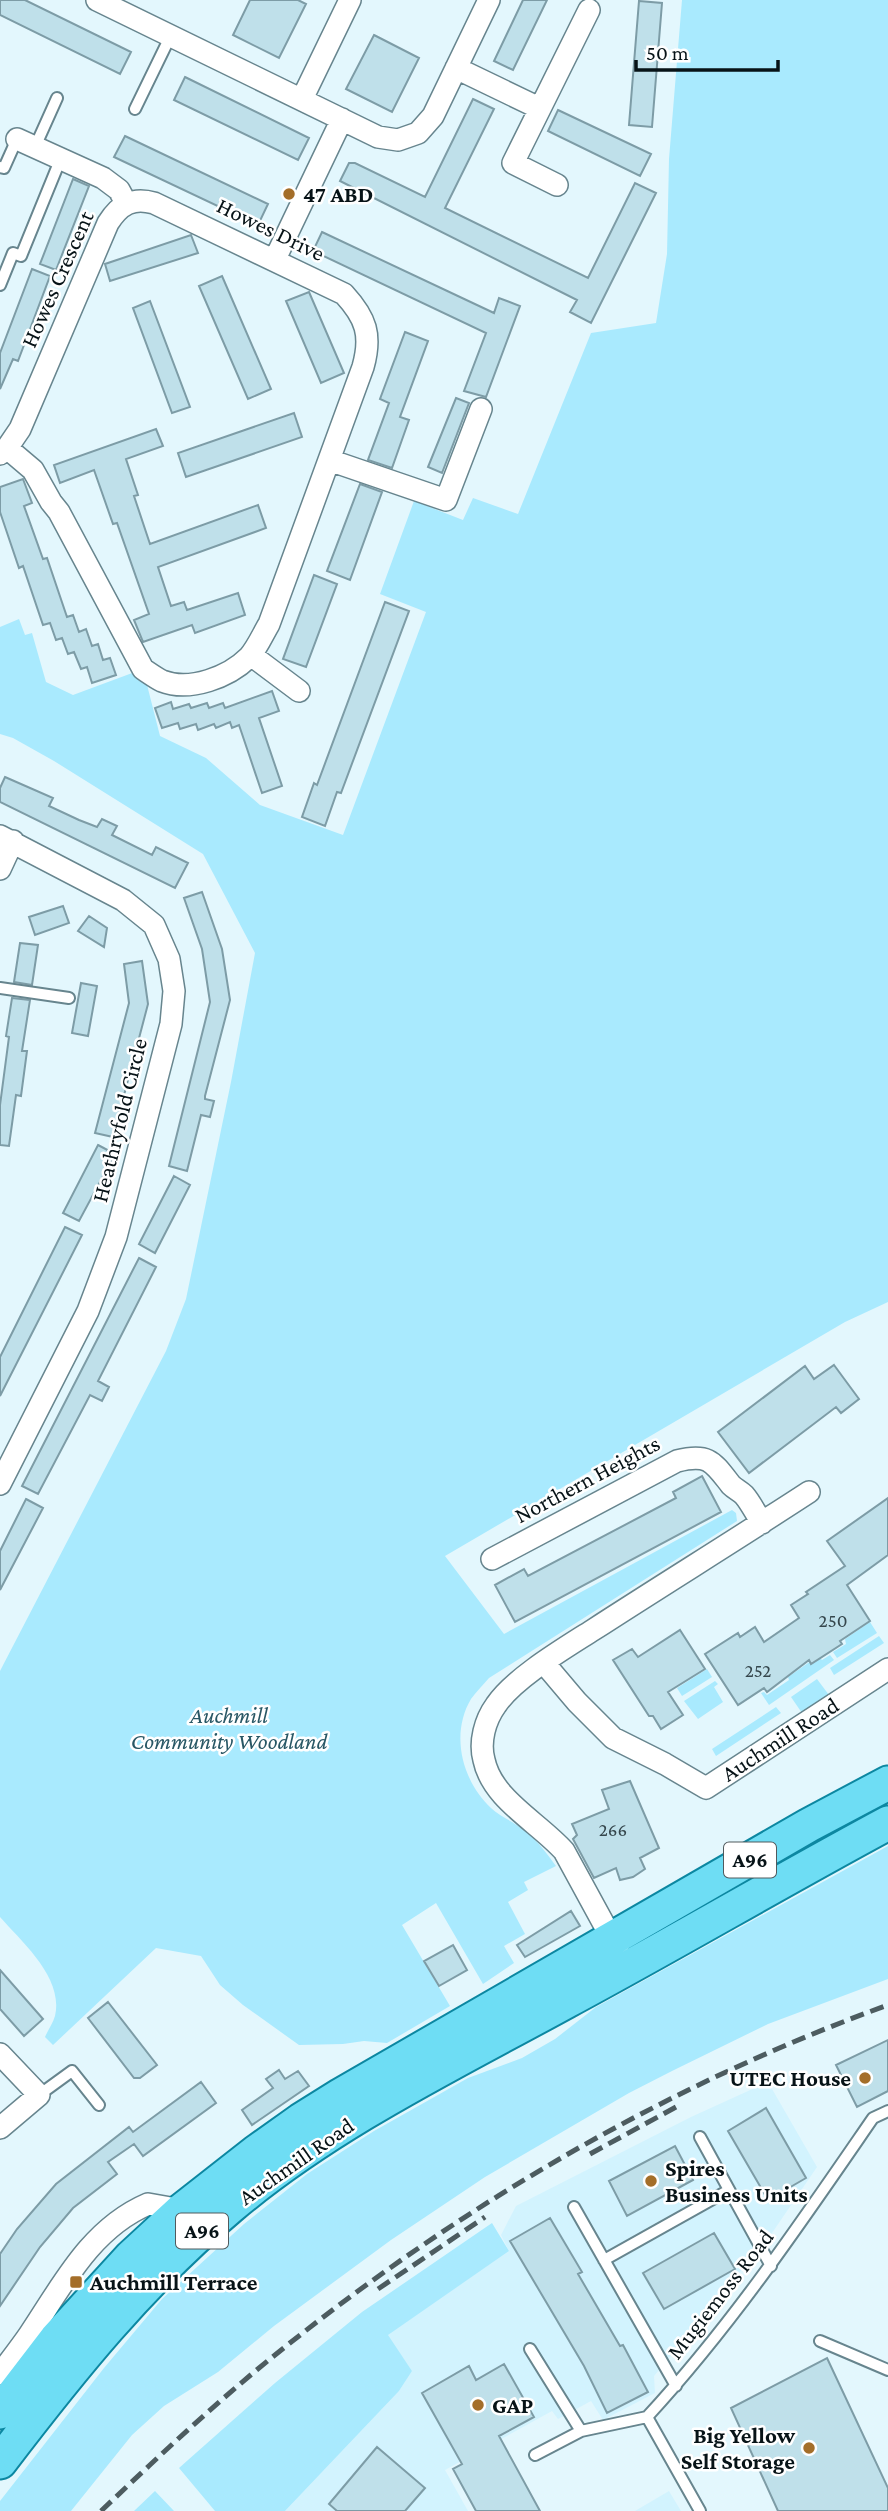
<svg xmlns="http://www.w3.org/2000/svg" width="888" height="2511" font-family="'Crimson Pro',serif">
<rect width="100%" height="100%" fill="#e3f7fd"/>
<!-- built -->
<path fill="#d2f3fe" d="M768 2082 817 2167 772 2233 654 2376 655 2393 603 2420 591 2401 558 2419 552 2411 445 2470 468 2511H285L399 2391 412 2371 387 2335 509 2251 501 2235 516 2206 691 2117Z
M669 2491 681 2511H635Z"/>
<!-- green -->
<path fill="#a9eafe" d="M682 0H888V1302L845 1322 445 1556 504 1634 732 1510 736 1513 737 1521 489 1678C483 1685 476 1692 471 1699 450 1734 462 1781 491 1808 502 1818 517 1823 527 1833 539 1842 547 1854 556 1866L524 1882 528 1890 508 1902 525 1934 504 1946 514 1963 483 1984 436 1903 402 1925 450 2006 387 2043 364 2041 343 2044 299 2045 243 2005 220 1985 201 1956 156 1948 53 2045 45 2037C48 2030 53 2023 55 2016 64 1978 22 1942 0 1917V1671L166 1351 186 1299 231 1082 255 953 203 854 54 761 13 738 0 734V627L19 619 25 635 32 633 46 682 73 695 143 669 160 736 206 758 260 805 343 835 426 612 380 594 414 501 463 520 473 498 518 514 591 333 656 323 667 254 669 159Z
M870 1622 877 1633 837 1658 833 1652 846 1644 845 1639Z
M879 1636 884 1643 834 1675 830 1668Z
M830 1655 834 1660 769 1705 761 1693 764 1692 767 1695 789 1680 788 1677 818 1656 822 1660Z
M707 1669 712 1677 682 1696 677 1688Z
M817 1679 829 1695 802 1713 791 1697Z
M715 1681 718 1684 714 1687 723 1702 698 1719 684 1701Z
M776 1707 781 1713 716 1756 712 1749Z
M888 1846V1979L768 2024 672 2071 629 2093 485 2177 391 2240 274 2326 218 2372 164 2406 132 2435 71 2511H0V2501L104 2368 162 2299 244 2224 307 2174 374 2131 468 2078 522 2058 555 2039 596 2007Z
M492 2223 509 2251 388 2335 412 2371 399 2391 285 2511H215L179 2468 275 2383 362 2312Z
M155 2491 174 2511H134Z"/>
<!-- building -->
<path fill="#bfe0ea" stroke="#7d9ca6" stroke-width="2" d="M0 0H25L131 52 120 74 0 15Z
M250 0H298L306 4 279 58 233 35Z
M523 0H547L513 70 494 61Z
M639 1 662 3 652 127 629 125Z
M374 35 419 58 392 112 346 89Z
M185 77 309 138 298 160 174 100Z
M473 99 494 109 445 208 588 278 635 183 656 193 591 323 570 312 577 300 340 181 349 163H355L425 197Z
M558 110 651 154 640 176 548 131Z
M125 136 268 204 258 225 114 157Z
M73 179 89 186 56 270 40 264Z
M322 232 494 313 499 298 520 306 486 397 464 391 486 333 313 251Z
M191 235 198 253 110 281 105 264Z
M32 269 50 276 18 361 13 359 0 389V353Z
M222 276 271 389 248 399 199 286Z
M309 292 344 373 321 383 286 301Z
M150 301 190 407 172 413 133 308Z
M405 332 428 341 400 417 409 420 392 468 368 460 389 403 380 399Z
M456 398 469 403 442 473 428 467Z
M294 413 302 437 186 477 178 453Z
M156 429 163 446 126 459 138 495 134 496 150 544 258 505 266 528 158 567 171 606 184 602 187 610 238 593 245 615 195 633 192 625 143 642 134 620 149 614 117 523 113 524 94 470 60 483 54 465Z
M23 479 32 503 24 506 43 559 47 558 67 617 73 615 79 632 86 629 92 646 98 644 103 660 110 658 116 675 92 683 87 667 81 669 74 652 68 654 62 638 56 640 50 623 43 625 23 566 19 568 0 512V487Z
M360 484 382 492 350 580 327 571Z
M314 575 337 584 306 667 283 659Z
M385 602 409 611 341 793 337 792 325 826 302 817 314 783 317 785Z
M272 691 279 711 259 718 282 786 262 793 239 725 232 728 230 722 216 728 214 724 198 730 196 724 180 729 178 723 162 728 155 708 171 702 173 709 189 704 191 708 207 703 209 708 223 703 225 708Z
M5 777 53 798 49 806 79 820 97 827 102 819 117 826 112 835 152 855 156 847 188 863 175 888 0 802V788Z
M202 892 222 949 230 1000 205 1096V1099L214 1101 210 1117 201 1115 187 1171 169 1166 210 1002 202 949 184 898Z
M63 906 69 923 35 935 29 917Z
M89 916 107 928 104 947 78 931Z
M20 943 38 945 32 985 14 982Z
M142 961 148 1004 113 1137 95 1133 129 1003 124 964Z
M81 983 97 986 88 1036 72 1033Z
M12 998 30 1000 22 1051H27L21 1096 16 1095 9 1146 0 1145V1105L9 1037 6 1036Z
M98 1145 115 1154 79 1221 63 1213Z
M174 1176 190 1185 155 1253 139 1244Z
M65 1227 82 1235 0 1396V1357Z
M139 1258 156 1267 98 1381 109 1387 102 1401 90 1395 38 1494 22 1486Z
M834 1365 859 1399 841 1413 836 1407 749 1473 718 1432 805 1366 814 1379Z
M702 1476 721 1512 515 1622 495 1585 524 1569 528 1576 676 1498 673 1492Z
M888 1498V1555L847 1585 870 1621 840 1641 842 1644 811 1664 809 1660 767 1692 764 1688 738 1705 705 1654 738 1633 740 1637 755 1627 764 1642 799 1618 791 1605 808 1594 806 1592 845 1566 827 1541Z
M26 1499 43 1508 0 1590V1551Z
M680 1630 705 1669 668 1692 683 1715 661 1729 653 1716H649L613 1660 632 1649 638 1657Z
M630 1781 659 1848 640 1858 645 1869 633 1877 620 1880 616 1868 594 1878 573 1839 577 1835 572 1824 609 1809 602 1790Z
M571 1911 580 1926 525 1957 517 1945Z
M453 1945 467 1970 439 1986 424 1961Z
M0 1970 43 2019 24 2036 0 2009Z
M108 2002 157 2065 140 2078H134L88 2018Z
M888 2040V2091L857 2107 836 2065Z
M279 2070 285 2079 298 2071 309 2086 252 2125 242 2110 273 2088 266 2079Z
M201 2082 216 2103 143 2156 134 2144 108 2162 117 2174 73 2208 40 2247 0 2306V2254L17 2229 56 2184 129 2127 133 2132Z
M766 2108 806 2178 768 2200 728 2131Z
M675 2146 693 2180 627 2216 609 2181Z
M550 2218 582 2272 578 2274 620 2346 623 2345 648 2392 607 2413 584 2366 510 2241Z
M714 2233 735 2269 664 2309 643 2273Z
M827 2358 888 2488V2511H778L731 2408Z
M504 2364 534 2417 499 2436 540 2511H476L453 2469 462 2464 422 2393 469 2366 476 2380Z
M377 2447 425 2488 405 2511H337L329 2504Z"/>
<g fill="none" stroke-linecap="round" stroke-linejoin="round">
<!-- service casing -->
<g stroke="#67858e" stroke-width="14">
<path id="service" d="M135 109 171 35
M35 147 57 98
M0 167 4 168 17 139
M0 285 13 253 21 256 61 158
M0 988 69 998
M39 2095 72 2071 99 2105
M700 2137 771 2266
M574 2207 676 2386
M604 2260 729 2190
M820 2341 888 2370
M530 2349 581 2431
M535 2455 581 2431 647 2417
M700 2511 647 2417C732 2325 802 2221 873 2118L888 2111"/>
</g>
<!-- minor casing -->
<g stroke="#67858e" stroke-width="24">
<path id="minor" d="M97 0 378 137 398 140 418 133 433 116 489 0
M456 68 539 108
M302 99 350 0
M17 139 103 178 119 190 126 203
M557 185 513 163 589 10
M275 259 342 119
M0 454 7 448 20 429 108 223C120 204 133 197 154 203L344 294C366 318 372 335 363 367L269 624C263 634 257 648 249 657 229 677 190 692 162 681 156 678 149 673 143 669L59 512 51 502 33 470 7 448
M329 460 446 500 481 409
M251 655 299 691
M0 836 123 900 154 925 169 959 174 991 171 1024 116 1237 88 1311 0 1484
M0 869 13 841
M492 1559 677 1461C709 1453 713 1462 731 1485 735 1489 740 1491 744 1495 751 1503 756 1514 762 1523
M544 1663 577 1702 613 1738 665 1764 706 1788 888 1669
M618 1950 564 1851C538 1822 492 1799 484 1760 479 1742 485 1720 496 1705 514 1678 565 1648 593 1630 664 1584 737 1539 809 1492
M0 2054 39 2095 0 2128
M0 2374C10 2361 20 2348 29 2335 62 2286 90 2229 148 2204L182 2210"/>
</g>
<!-- primary casing -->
<g stroke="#0c87a1" stroke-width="37">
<path id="primary" d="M0 2412 56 2339 131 2257 182 2210 256 2152 301 2120 341 2095 809 1825 888 1783
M0 2462C71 2369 140 2283 230 2207 331 2122 452 2064 567 2001 675 1943 780 1881 888 1823"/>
</g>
<!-- service -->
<use href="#service" stroke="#fff" stroke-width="10"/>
<!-- minor -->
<use href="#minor" stroke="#fff" stroke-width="21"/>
<!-- primary -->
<use href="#primary" stroke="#6eddf4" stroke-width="33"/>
<!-- rail -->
<path stroke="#4d5c60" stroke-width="5" stroke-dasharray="14 7" stroke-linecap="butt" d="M590 2154 676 2107
M378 2289 485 2217
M101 2511C156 2459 211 2407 270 2359 455 2209 664 2086 888 2005"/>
</g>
<!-- markers -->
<g fill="#a46e29" stroke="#fff" stroke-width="2.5">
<circle cx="289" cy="194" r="7"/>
<circle cx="865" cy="2078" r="7"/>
<circle cx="651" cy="2181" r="7"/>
<rect x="69" y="2275" width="14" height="14" rx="3.5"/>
<circle cx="478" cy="2405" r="7"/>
<circle cx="809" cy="2448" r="7"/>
</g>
<g text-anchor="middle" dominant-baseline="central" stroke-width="5" stroke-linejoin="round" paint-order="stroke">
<!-- number labels -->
<g font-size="19" fill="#35464c">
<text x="833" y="1620">250</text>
<text x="758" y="1670">252</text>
<text x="613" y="1829">266</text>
</g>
<!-- shield labels -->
<g fill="#fff" stroke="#515a5d" stroke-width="2">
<rect x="724" y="1842.5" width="52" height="35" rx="5"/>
<rect x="176" y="2213.5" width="52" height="35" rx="5"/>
</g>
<g font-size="21" font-weight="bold" fill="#071317">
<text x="750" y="1860">A96</text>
<text x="202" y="2231">A96</text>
</g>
<!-- poi labels -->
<g font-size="23" font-weight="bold" fill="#071317" stroke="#fff" text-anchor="start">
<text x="303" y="194">47 ABD</text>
<text x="851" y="2078" text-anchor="end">UTEC House</text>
<text x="665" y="2168">Spires<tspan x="665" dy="26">Business Units</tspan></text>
<text x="90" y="2282">Auchmill Terrace</text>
<text x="492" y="2405">GAP</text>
<text x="795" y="2435" text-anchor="end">Big Yellow<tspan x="795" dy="26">Self Storage</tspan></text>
</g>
<!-- street labels -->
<g font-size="23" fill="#071317" stroke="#fff">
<text transform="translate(271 229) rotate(26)">Howes Drive</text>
<text transform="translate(57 279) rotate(-66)">Howes Crescent</text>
<text transform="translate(119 1120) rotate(-76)">Heathryfold Circle</text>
<text transform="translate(587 1479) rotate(-28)">Northern Heights</text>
<text transform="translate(780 1739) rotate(-33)">Auchmill Road</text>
<text transform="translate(296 2161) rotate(-35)">Auchmill Road</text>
<text transform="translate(720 2294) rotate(-52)">Mugiemoss Road</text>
</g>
<!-- park labels -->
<g font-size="23" font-style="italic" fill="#285765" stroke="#fff">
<text x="229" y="1715">Auchmill<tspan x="229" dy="26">Community Woodland</tspan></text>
</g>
</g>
<!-- scale -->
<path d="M636 60v10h142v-10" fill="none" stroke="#071317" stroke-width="3.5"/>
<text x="646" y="60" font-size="21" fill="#071317" stroke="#ffffff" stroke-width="5" paint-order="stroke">50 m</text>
</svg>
